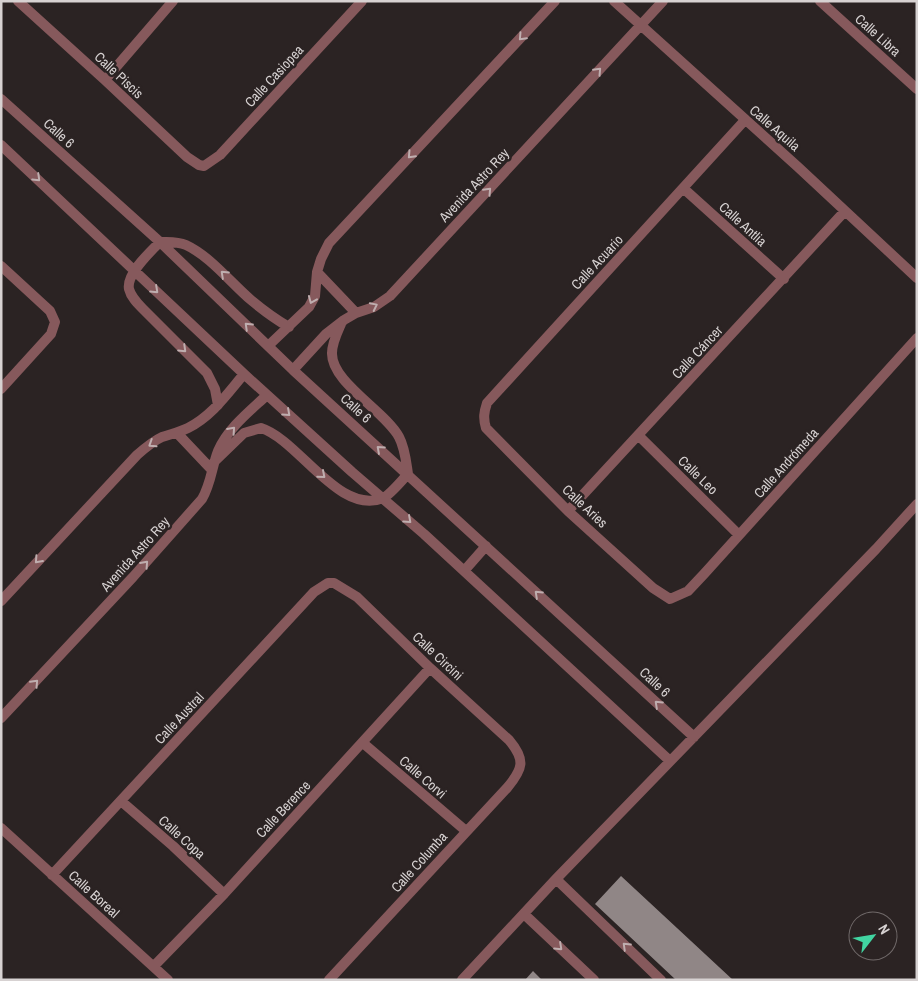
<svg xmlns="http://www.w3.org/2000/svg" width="918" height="981" font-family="'Archivo Narrow',sans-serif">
<rect width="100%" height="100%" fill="#2b2323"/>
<!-- building -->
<path fill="#908686" d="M621 876 733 980H676L595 904Z
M533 971 542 980H525Z"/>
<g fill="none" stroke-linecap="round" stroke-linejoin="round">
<!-- street -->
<path stroke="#86595c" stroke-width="10" d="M18 1 105 80 187 157 199 165 204 166 220 155 362 1
M614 1 798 167 917 278
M820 1 917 89
M105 80 173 1
M1 99 160 242 293 370 694 737
M745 120 487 403C484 412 483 418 486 428L568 511 653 588 670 599 688 591 704 574 917 338
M1 145 244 374 352 472 424 534 670 761
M683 188 784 279
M1 266 50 311 55 322 51 334 1 389
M317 272 356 313
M268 346 309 307 315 296 317 272 321 259 329 243 555 1
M293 370 326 334 344 320 356 313 374 307 390 296 663 1
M218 405 215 389 207 373 143 309C137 303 131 297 129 289 126 274 150 252 160 242 169 242 177 241 186 245 210 256 231 283 251 300 263 310 275 319 289 327
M177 433 212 470
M638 435 739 535
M214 462 244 433 261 428C299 440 339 516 383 498 390 495 402 480 408 474 406 461 405 448 399 437 385 411 331 382 332 353 332 343 337 333 341 324
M568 511 845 211
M464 571 486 546
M1 601 137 455C145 448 153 441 162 437 171 434 180 432 188 428 212 416 227 394 244 374
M1 718 133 577 202 499C211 484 212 466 218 451 228 428 250 411 267 395
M363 743 466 831
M121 801 173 846 224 894
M1 828 168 980
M52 875 314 592 328 583H334L357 597 430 668 509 740C526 760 523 769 507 788L329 980
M556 879 661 980
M524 914 594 980
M154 966 224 894 430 668
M462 980 556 879 876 549 917 504"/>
</g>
<!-- one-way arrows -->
<defs><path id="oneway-chevron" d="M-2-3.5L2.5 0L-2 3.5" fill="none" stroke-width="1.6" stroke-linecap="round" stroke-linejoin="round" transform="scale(1.25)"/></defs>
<g stroke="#bfaeaf">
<use href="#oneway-chevron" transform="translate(522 37) rotate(133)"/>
<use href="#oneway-chevron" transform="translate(598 71) rotate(-47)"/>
<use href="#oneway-chevron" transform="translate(411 155) rotate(133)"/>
<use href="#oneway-chevron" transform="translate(37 178) rotate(44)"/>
<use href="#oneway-chevron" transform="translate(488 191) rotate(-47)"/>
<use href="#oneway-chevron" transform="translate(224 274) rotate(-137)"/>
<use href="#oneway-chevron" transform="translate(155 290) rotate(43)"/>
<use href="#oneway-chevron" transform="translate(312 300) rotate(113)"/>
<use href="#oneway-chevron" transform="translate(374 306) rotate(-26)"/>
<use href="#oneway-chevron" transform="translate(248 326) rotate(-136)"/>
<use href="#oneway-chevron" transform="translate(183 349) rotate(44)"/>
<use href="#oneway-chevron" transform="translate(287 413) rotate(42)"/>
<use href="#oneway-chevron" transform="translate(232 430) rotate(-48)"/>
<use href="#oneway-chevron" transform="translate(152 444) rotate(147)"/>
<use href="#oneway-chevron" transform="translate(380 449) rotate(-138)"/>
<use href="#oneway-chevron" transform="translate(322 475) rotate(41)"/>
<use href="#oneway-chevron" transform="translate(408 520) rotate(42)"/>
<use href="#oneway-chevron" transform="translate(38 560) rotate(132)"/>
<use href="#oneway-chevron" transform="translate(145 564) rotate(-48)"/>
<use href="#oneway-chevron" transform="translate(538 594) rotate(-137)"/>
<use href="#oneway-chevron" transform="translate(35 683) rotate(-47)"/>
<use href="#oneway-chevron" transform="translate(658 704) rotate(-137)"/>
<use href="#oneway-chevron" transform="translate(626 946) rotate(-136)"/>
<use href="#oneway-chevron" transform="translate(559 947) rotate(43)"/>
</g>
<g text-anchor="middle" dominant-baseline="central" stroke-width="5" stroke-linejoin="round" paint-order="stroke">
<!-- street labels -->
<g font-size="14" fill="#d7d2d2" stroke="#2b2323">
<text transform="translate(878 35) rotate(42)">Calle Libra</text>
<text transform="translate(119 75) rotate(43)">Calle Piscis</text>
<text transform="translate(274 76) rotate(-47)">Calle Casiopea</text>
<text transform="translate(775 128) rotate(41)">Calle Aquila</text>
<text transform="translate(59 133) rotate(42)">Calle 6</text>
<text transform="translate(474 185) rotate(-47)">Avenida Astro Rey</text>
<text transform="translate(743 224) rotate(42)">Calle Antlia</text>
<text transform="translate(597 262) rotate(-47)">Calle Acuario</text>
<text transform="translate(697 352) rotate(-47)">Calle Cáncer</text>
<text transform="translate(356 408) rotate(42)">Calle 6</text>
<text transform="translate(786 463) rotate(-48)">Calle Andrómeda</text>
<text transform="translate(698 475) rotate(44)">Calle Leo</text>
<text transform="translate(585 506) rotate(43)">Calle Aries</text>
<text transform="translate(135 554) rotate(-48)">Avenida Astro Rey</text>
<text transform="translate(438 656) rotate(43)">Calle Circini</text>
<text transform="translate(655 682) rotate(43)">Calle 6</text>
<text transform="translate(179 718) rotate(-47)">Calle Austral</text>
<text transform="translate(423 777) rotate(41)">Calle Corvi</text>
<text transform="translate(283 809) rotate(-47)">Calle Berence</text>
<text transform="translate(182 837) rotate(42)">Calle Copa</text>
<text transform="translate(419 862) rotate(-48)">Calle Columba</text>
<text transform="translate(94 894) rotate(42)">Calle Boreal</text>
</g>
</g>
<!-- border -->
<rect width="918" height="981" fill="none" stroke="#d7d2d2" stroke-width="5"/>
<!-- north arrow -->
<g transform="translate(873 936) rotate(59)"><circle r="24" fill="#2b2323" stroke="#706969"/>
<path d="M0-4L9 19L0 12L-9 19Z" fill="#41d4a1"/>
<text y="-8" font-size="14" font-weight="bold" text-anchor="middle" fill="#d7d2d2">N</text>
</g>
</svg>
